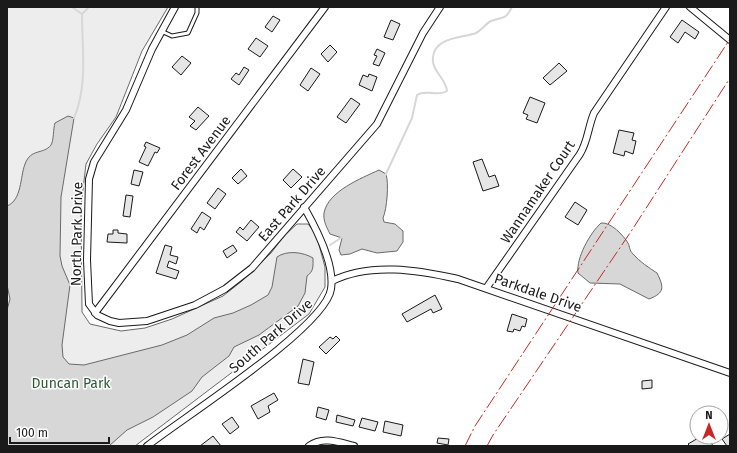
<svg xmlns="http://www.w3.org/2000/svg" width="737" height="453" font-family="'Fira Sans',sans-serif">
<rect width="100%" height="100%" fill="#fff"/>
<!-- built -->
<path fill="#ededed" stroke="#6a6a6a" d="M7 7H168L142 51 116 117 97 144 86 164 81 207 82 312 90 324 121 331 145 328 172 319 223 296 242 281 271 253 285 235 297 224H308L316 234 325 267V287L309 314 135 446H7Z"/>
<!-- water -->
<path fill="#d7d7d7" stroke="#6a6a6a" d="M68 116 74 118 61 197 60 256 62 266 70 285 62 345 63 357 69 364 84 365 162 345 187 335 214 318 233 313 251 305 268 295 272 287 277 257C287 250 303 252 313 258 313 266 314 271 307 276L305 293 298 306 259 335 234 347 229 356 202 377 192 391 153 417 127 430 109 446H7V310L10 299 7 285V206C22 200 20 177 25 164 31 148 43 155 51 145 54 140 53 129 55 123Z
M379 170 386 174C389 183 387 209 383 218L384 222 395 224 403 231V242L397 251 377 253 362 249 350 254 341 255 339 250 342 238 330 234C327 228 323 221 324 213 328 191 362 178 379 170Z
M601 223C611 222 623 235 628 243 630 247 629 250 633 254 640 262 648 267 657 273 664 287 665 293 649 299L620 284 590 283 578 273C576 258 590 233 601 223Z"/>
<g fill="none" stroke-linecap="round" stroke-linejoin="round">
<!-- stream -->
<path stroke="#d7d7d7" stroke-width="2" d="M72 7 82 14
M74 118C88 85 82 49 82 14L89 7
M385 176 412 118 417 95C426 89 438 97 447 91 446 78 431 71 433 57 435 37 462 38 476 33 482 30 485 24 491 21 503 16 505 21 512 7
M330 245 344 236"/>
</g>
<!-- building -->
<path fill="#e6e6e6" stroke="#1a1a1a" d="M273 16 280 20 272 32 265 27Z
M391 20 400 24 393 40 384 37Z
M682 20 699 32 695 39 685 32 678 43 670 37Z
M256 38 268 46 260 57 248 49Z
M330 45 337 52 328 62 321 54Z
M377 49 385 53 379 66 373 64 377 56 374 55Z
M182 56 191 63 181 75 172 67Z
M559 63 567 71 550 85 543 78Z
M244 67 249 70 239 85 231 79 236 73 239 75Z
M311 68 320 74 308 91 300 85Z
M369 74 377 77 372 91 359 85 363 75 368 77Z
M530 97 545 103 537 123 526 119 528 115 523 113Z
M351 98 360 104 346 123 337 117Z
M198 107 209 116 196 130 190 126 195 121 189 117Z
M619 130 634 133 632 140 636 141 633 154 625 151 624 156 613 153Z
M146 142 160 148 157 153 155 152 148 166 139 162 146 147 144 146Z
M482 159 489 177 495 175 499 186 483 191 473 162Z
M241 169 247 176 238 184 232 178Z
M293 169 302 177 291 188 283 180Z
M134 170 143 172 139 186 131 184Z
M218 188 226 194 215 209 207 203Z
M126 195 133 196 130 217 123 216Z
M575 202 587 210 578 225 565 217Z
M202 212 211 218 204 230 200 227 197 233 191 229Z
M251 220 259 227 247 241 236 232 240 227 243 230Z
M113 230H118V233L127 234V243L107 242 108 234H113Z
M165 245 172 247 170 255 178 257 176 264 169 261 167 267 179 271 176 279 156 273Z
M233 245 237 251 227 258 223 251Z
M435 295 442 309 433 313 431 309 407 322 402 314Z
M512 314 527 319 525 327 522 326 520 331 514 329 513 332 507 331Z
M336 336 340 340 326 354 319 347 330 337 333 339Z
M303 359 314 362 309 385 298 383Z
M652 380V388L642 389V381Z
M274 393 278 400 268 406 270 412 258 419 251 406Z
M318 407 329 410 326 420 316 417Z
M337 415 355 420 353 426 336 422Z
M232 417 239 427 230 434 222 424Z
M362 418 378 422 375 431 359 427Z
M385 421 403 425 401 436 383 432Z
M730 434V446H727L722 439Z
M213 436 221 446H200Z
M700 437H708L713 446H690L688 444Z
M438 438 449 439 448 445 437 443Z"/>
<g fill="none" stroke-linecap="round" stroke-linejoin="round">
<!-- service casing -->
<g stroke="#1a1a1a" stroke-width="5">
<path id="service" d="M161 31 172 36 188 33 197 13V7"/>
</g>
<!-- minor casing -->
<g stroke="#1a1a1a" stroke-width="8">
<path id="minor" d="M175 7 152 49 126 110 94 162 89 179 87 260 89 304 97 315 110 321 119 323 147 321 195 305 225 289 252 268 377 124 423 33 440 7
M690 7 730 40
M332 281C370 262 418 270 458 279L730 373
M487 287 580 154C588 141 588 127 594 113L666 7
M95 313 325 7
M147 446C181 419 326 327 331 289 335 264 316 228 304 207
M309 446C323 436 338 442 354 446"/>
</g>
<!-- service -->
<use href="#service" stroke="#fff" stroke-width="3"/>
<!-- minor -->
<use href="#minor" stroke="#fff" stroke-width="6"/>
<!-- power -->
<path stroke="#c62828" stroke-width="1" stroke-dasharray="14 3 2 3" stroke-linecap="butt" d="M465 446 475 426 730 39
M487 446 493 435 632 230 730 78"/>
</g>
<g text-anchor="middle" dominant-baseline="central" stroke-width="3" stroke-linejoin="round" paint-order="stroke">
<!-- street labels -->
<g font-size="14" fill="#1a1a1a" stroke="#fff">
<text transform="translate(201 153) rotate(-53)">Forest Avenue</text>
<text transform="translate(538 192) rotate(-56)">Wannamaker Court</text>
<text transform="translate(292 204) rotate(-49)">East Park Drive</text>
<text transform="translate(77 234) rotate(-89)">North Park Drive</text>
<text transform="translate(538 293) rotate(19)">Parkdale Drive</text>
<text transform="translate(271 336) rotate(-41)">South Park Drive</text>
</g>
<!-- park labels -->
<g font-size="14" fill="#2b5a34" stroke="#fff">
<text x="71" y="383">Duncan Park</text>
</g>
</g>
<!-- border -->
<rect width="737" height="453" fill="none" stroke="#1a1a1a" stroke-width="16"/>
<!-- north arrow -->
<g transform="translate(709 425)"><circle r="19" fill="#ffffff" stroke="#a3a3a3"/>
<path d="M0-3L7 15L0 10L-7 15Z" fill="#c62828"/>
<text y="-6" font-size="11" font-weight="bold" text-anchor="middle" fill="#1a1a1a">N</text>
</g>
<!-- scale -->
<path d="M10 437v6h99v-6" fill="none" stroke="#1a1a1a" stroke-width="2"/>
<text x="16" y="437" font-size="12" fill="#1a1a1a" stroke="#ffffff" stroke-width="3" paint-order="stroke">100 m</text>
</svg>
